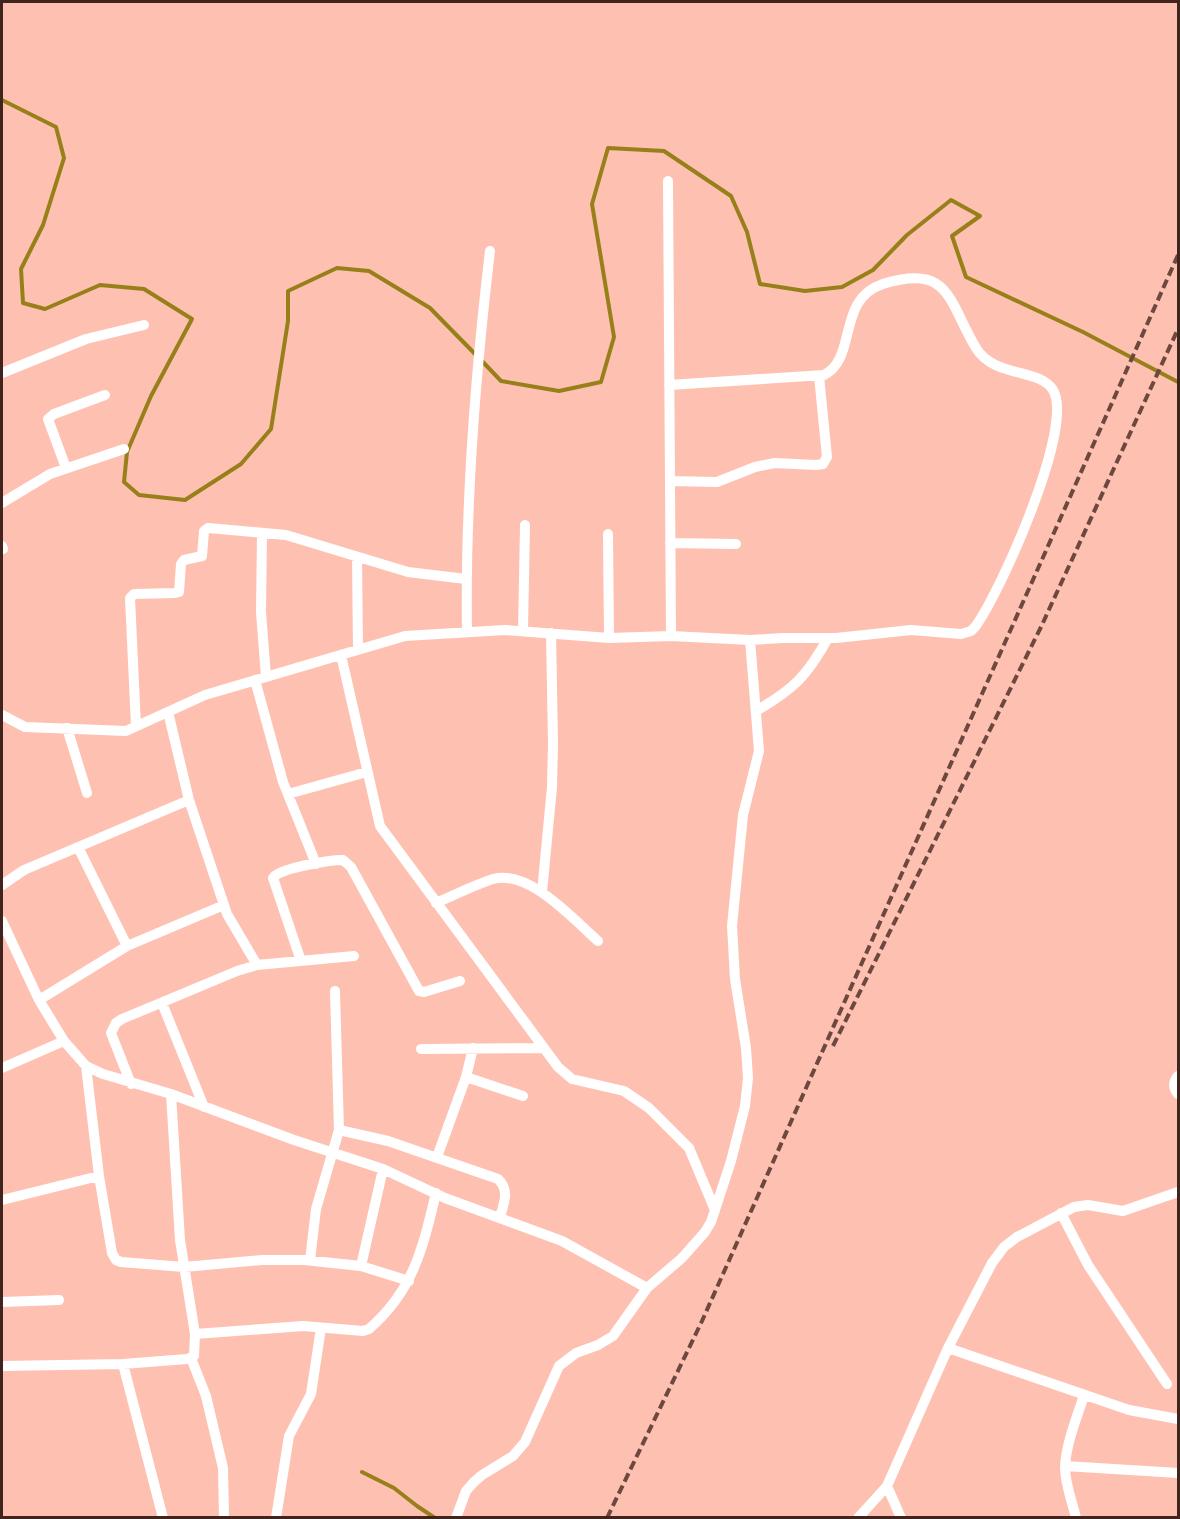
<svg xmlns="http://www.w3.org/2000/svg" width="1180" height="1519" font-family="Karla,sans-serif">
<rect width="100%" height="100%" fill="#fec0b1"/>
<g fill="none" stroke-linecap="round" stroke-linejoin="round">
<!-- stream -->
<path stroke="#97801a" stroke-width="4" d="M2 100 56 127 64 158 43 225 21 269 23 303 45 309 100 285 144 289 192 319 151 396 127 452 124 482 139 495 185 500 241 464 271 429 288 321V291L337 268 369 271 430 308 476 355
M482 361 501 381 559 391 601 382 614 337 592 204 608 148 664 151 731 196 747 232 760 284 805 291 842 287 873 270 907 235 951 200 980 216 952 236 966 277 1083 332 1178 382
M362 1472 394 1488 417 1506 435 1518"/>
<!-- street -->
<path stroke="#fff" stroke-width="10" d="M668 181 671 636
M2 373 86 339 144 325
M66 468 48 419 54 414 105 395
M670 481 717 482 755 467 775 463 816 465 823 464 827 457 819 376
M2 503 50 474 124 449
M262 533 261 612 266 677
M608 534 609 638
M670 543 736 544
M2 546 3 549
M357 557 358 650
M523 631 525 525
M467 632C465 505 475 377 490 251
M341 655 380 826 558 1067 572 1079 624 1091 649 1108 689 1148 715 1210
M255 680 283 782 316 864
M756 711C794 689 807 676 828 638
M168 712 189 800 227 914 257 965
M2 715 25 727 126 731 205 695 405 636 505 630 609 638 671 636 750 640 783 638H836L911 630 961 634 971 631 975 627C1000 593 1075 427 1053 390 1040 368 994 378 976 348 948 301 950 263 883 284 836 299 858 358 824 375L669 385
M136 726 130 598 134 594 175 593 179 592 181 564 184 560 202 556 204 531 208 528 286 535 408 572 466 579
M67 728 87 793
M288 794 367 772
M78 847 127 946
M2 885 24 870 189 800
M542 892 552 787 553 743 551 633
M436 903C455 895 474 885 493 879 529 869 573 919 598 941
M2 921 39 1000 64 1041 86 1066 103 1074 171 1094 294 1140 383 1169 445 1198 562 1241 647 1288
M301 961 273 878C279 868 330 860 343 860L351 867 419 991 424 992 460 981
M39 1000 127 946 224 905
M162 1003 204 1107
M421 1049 544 1048
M86 1066 99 1176 112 1253 116 1260 121 1262 184 1267 262 1260H304L361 1266 409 1281
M2 1068 64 1041
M1178 1076C1173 1082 1173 1088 1178 1094
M466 1077 523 1096
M131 1084 111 1033 116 1023 122 1019 237 971 257 965 354 956
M339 1130 388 1141 498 1179C510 1190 504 1203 500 1217
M437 1157 466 1077 473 1048
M2 1200 99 1176
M1061 1213 1088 1265 1167 1384
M310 1260 316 1209 339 1130 335 991
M361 1266 383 1169
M2 1302 59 1300
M195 1334 303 1326 363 1331 369 1329C414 1290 423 1247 436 1193
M948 1348 1129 1410 1178 1419
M191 1358 206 1396 223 1468 224 1518
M123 1364 163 1518
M2 1366 123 1364 187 1359 194 1356 195 1334 180 1240 171 1094
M1065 1466 1178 1473
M887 1486 901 1518
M276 1518 289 1436 311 1394 321 1328
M456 1518 466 1491 474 1482 482 1475 513 1456 525 1442 559 1366 576 1353 598 1345 613 1336 647 1288 682 1258 705 1232 711 1222 731 1161 745 1106 748 1078 746 1048 735 979 732 926 743 815 759 751 750 640
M858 1518 887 1486 948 1348 992 1263 1004 1247 1017 1237 1074 1207 1088 1205 1123 1211 1178 1192
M1076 1518C1072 1501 1065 1484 1065 1467 1066 1443 1077 1418 1084 1395"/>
<!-- rail -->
<path stroke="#6c483f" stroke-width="4" stroke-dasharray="9 4.5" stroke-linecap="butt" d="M833 1046 1041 627 1178 329
M607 1518 702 1321 1178 255"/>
</g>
<!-- border -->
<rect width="1180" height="1519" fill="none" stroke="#41241d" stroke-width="6"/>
</svg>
